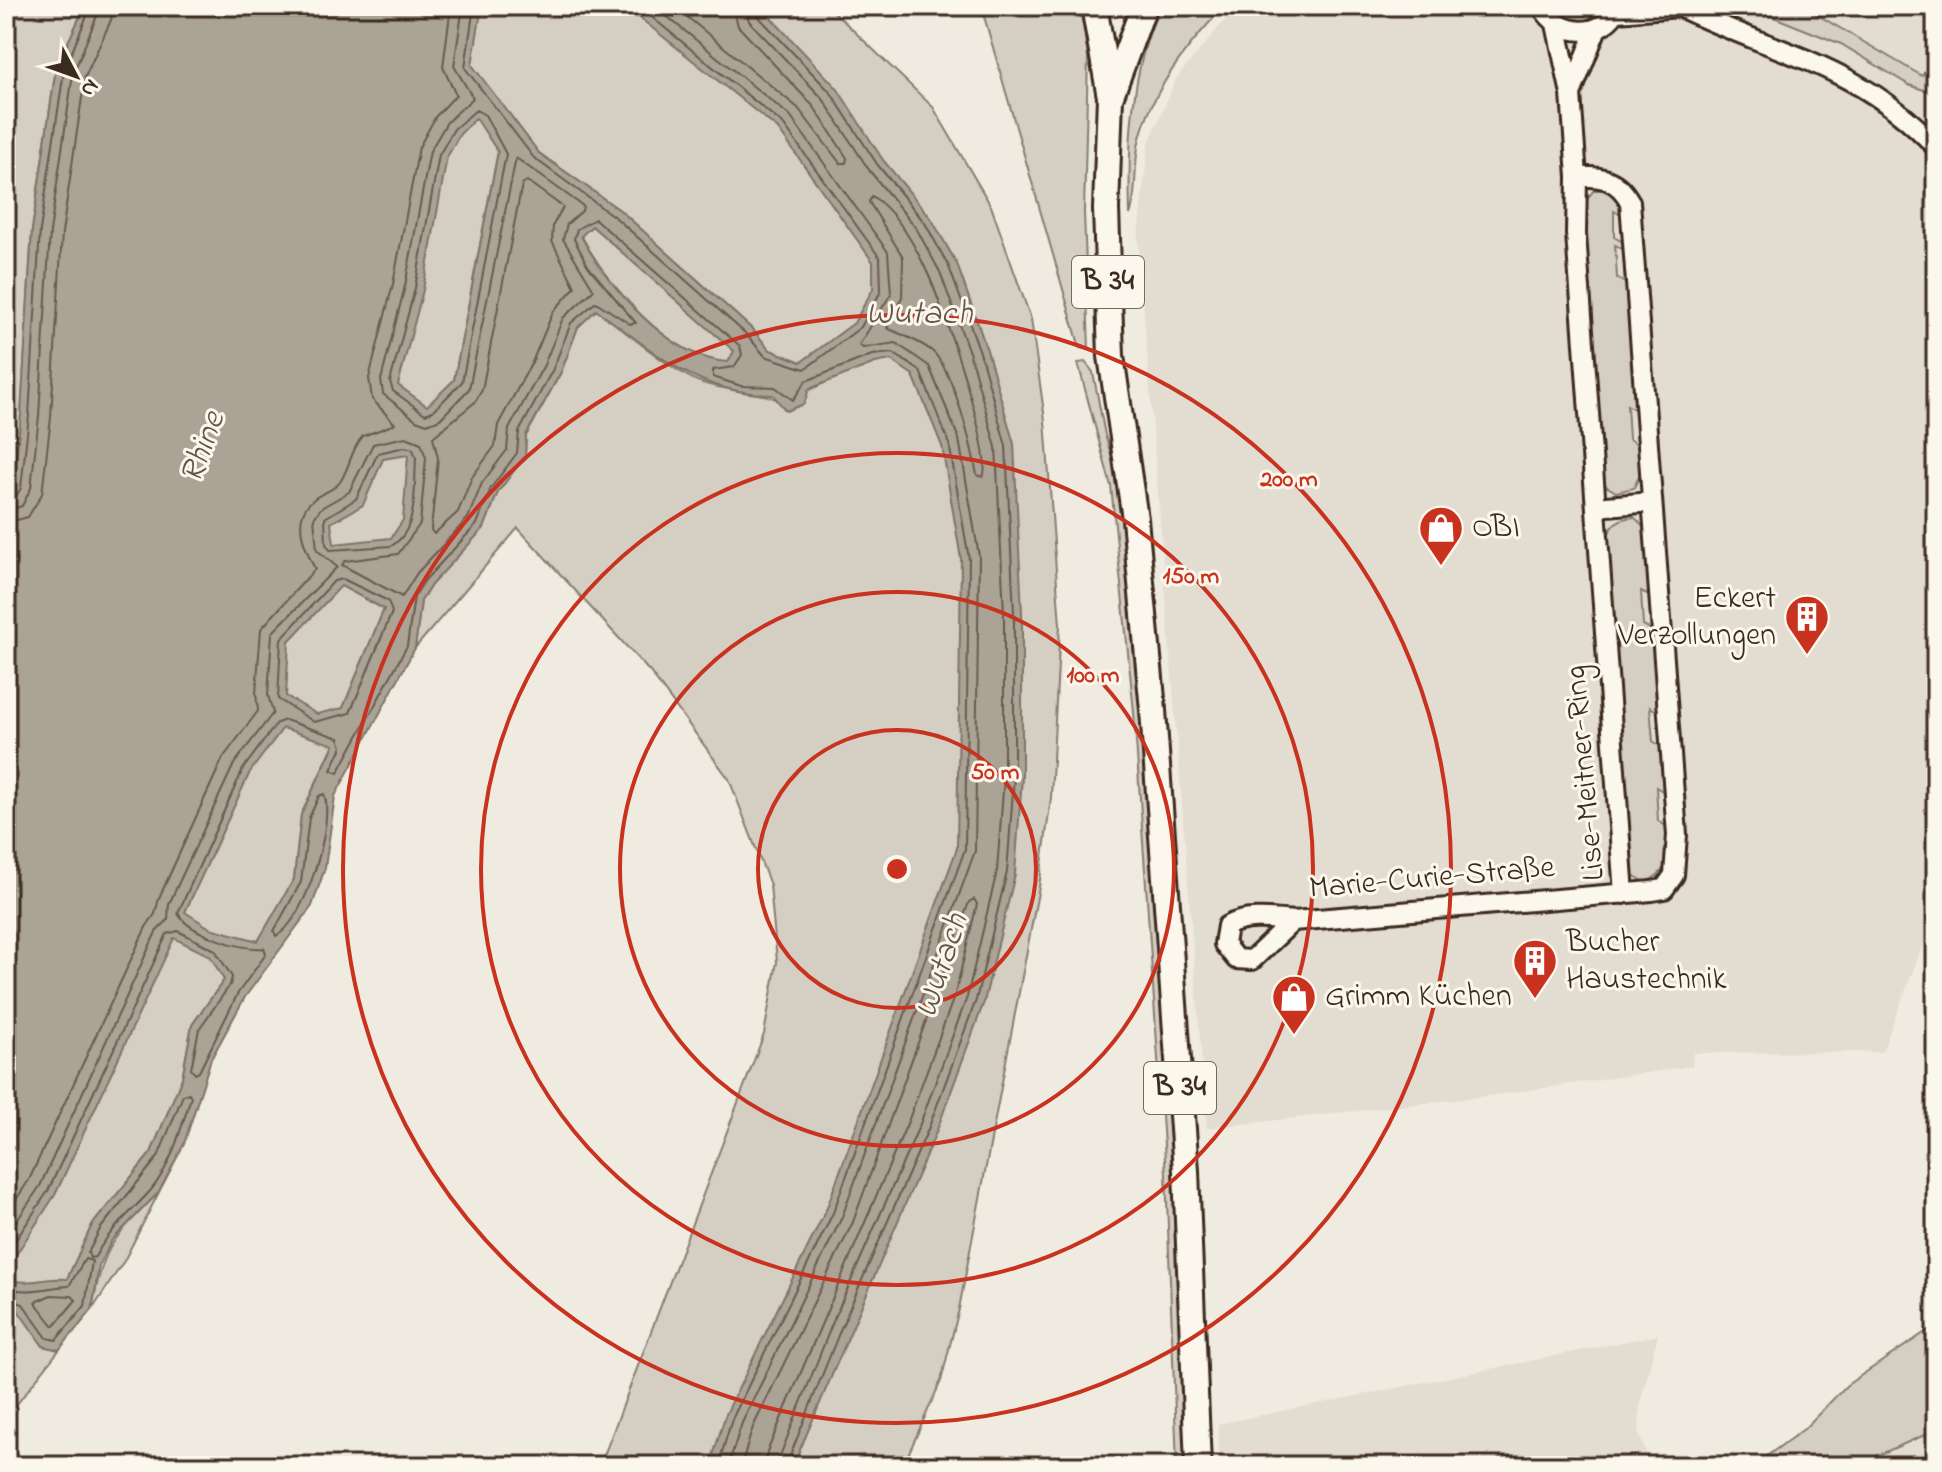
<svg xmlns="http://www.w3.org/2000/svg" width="1942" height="1472" font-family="'Indie Flower',sans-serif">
<rect width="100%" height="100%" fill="#f0ebe0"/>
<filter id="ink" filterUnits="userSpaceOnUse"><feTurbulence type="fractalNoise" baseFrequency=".0125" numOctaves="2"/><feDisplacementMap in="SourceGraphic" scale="16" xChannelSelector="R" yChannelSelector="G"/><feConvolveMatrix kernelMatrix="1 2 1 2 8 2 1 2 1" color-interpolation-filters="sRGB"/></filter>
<g filter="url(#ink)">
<!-- built -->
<path fill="#e2dcd1" d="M1237 6H1936V911L1882 1052 1693 1053 1692 1066 1496 1095 1207 1128 1138 236 1148 145 1177 77Z
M1658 1335 1640 1403 1639 1435 1652 1466H1220L1218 1424Z
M1936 1430V1466H1870L1876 1456Z"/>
<!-- green -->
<path fill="#d5cec3" stroke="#887c70" stroke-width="2" d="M6 6H85L56 68 32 230 21 415 13 487 6 498Z
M320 6H828L933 107 991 206 1031 319 1045 420 1060 625 1051 798 1039 887 959 1309 941 1381 903 1466H600L764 1034 777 962 770 885 729 779 650 672 518 528 415 648 421 601 431 585 484 528 498 492 525 456 526 436 561 372 578 327 596 310C627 332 659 361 693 379 719 392 766 390 783 403L826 382 801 362 770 350 752 329 621 211 539 153 498 99 489 138 498 151 454 380 434 400 412 503 369 601 384 609 343 708 309 735 334 744 301 815 294 879 258 942 222 932 224 980 192 1025 182 1078 151 1153 92 1225 67 1279 43 1346 59 1350 6 1418V953Z
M981 6H1080L1088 57 1084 212 1089 349 1080 348Z
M1161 6H1225C1188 44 1148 94 1138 147 1134 169 1137 195 1130 215 1128 147 1130 67 1161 6Z
M1746 6H1802L1922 76 1930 63 1936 64V94L1909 85 1841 44Z
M1594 190H1609L1622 203 1626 218 1614 211V237L1628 245V252L1615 245 1617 278 1631 287 1641 413 1627 405 1629 439 1643 448 1642 469 1634 488 1616 492 1606 486 1599 463 1582 221 1587 199Z
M592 226 735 351 728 363C668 357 608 286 581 235Z
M1085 362 1093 372 1105 435 1119 479 1144 713 1174 1174 1185 1466H1177L1166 1174 1134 712 1111 486 1078 363Z
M1634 517C1656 534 1652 573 1655 598L1641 591 1643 625 1657 633 1664 715 1650 707 1653 741 1666 750 1669 795 1656 787 1658 821 1672 830C1668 853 1670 874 1645 882L1633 875 1628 857 1604 552C1609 530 1610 519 1634 517Z
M159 1192 124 1261 92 1310C103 1243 114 1239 159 1192Z
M1936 1325V1430L1876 1456 1870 1466H1753L1804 1429 1847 1385Z"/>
<!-- water -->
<path fill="#aca397" stroke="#7f7367" stroke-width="2" fill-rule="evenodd" d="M85 6H482L472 65 539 153 621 211 752 329 770 350 801 362 854 323 873 289V262L778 129 625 6H760L837 88 883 160 931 218 957 264 987 350 1014 444 1022 613V777L1015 874 984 1002 937 1130 793 1466H710L725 1416 826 1210 957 848 961 559 942 446 913 375 891 360 875 363 809 389 804 404 786 411 773 395C692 392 659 354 596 310L578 327 561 372 526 435 525 456 498 492 484 528 431 585 421 601 415 648 335 796 325 868 312 906 245 997 211 1059 184 1144 159 1192 112 1240 99 1266 92 1310 59 1350 43 1346 17 1309 6 1305V1279C26 1286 46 1277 67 1279L92 1225 151 1153 182 1078 192 1025 224 980 210 956 174 938 55 1195 6 1270V498L13 487 21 415 32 230 56 68ZM476 118 498 152 454 380 427 406 398 385 423 290 447 157 460 134ZM592 226 734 351 728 362C669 359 607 285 581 236ZM408 455 403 520 391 538 334 544 331 523 363 505 383 459ZM341 586 384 609 343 708 317 714 286 696 289 641ZM283 728 334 745 301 815 294 879 258 941 210 928 185 912 250 772Z"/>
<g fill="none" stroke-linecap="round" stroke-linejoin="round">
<!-- shore -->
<path stroke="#685a4e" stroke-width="2" d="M474 6 465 68 534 158 616 218 746 334 765 356 805 369 861 327 881 291 880 258 783 124 638 6
M654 6 790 116 888 252 891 294 859 345 863 348 896 343 929 366 959 439 979 556 975 851 842 1217 742 1423 728 1466
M674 6 798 108 840 163H846L847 158 814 107 738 26 733 6
M745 6 749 21 823 99 869 170 916 228 940 272 970 355 996 447 1004 613V777L997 871 967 997 920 1124 832 1324 776 1466
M755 6 757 15 831 93 877 164 925 223 949 267 980 352 1006 446 1014 613V777L1007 872 976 1000 929 1127 841 1328 786 1466
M476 110 485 115 506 154 462 382 433 411 425 414 393 391 390 382 415 288 439 155 454 129Z
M527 181 563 207 553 225 552 241 575 287 553 312 533 360 498 425 495 446 472 477 458 512 434 534 431 530 438 458 433 437 475 402 482 390 522 184Z
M872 196C897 212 917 249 929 276 942 306 994 453 983 477L977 475C972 447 953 369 932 351 918 340 902 335 887 328L902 297 903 257 869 202Z
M405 447 413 449 416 458C414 484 419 532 391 546L330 550 326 544 325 518 356 499 378 453Z
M6 501 15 498 21 488 29 416 40 230 64 71 91 6
M6 511 22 506 31 488 39 416 50 232 73 74 101 6
M6 523 28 517 42 494 51 417 62 233 85 77 111 20 113 6
M343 579 388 601 392 612 350 713 314 722 278 699 281 639 334 581Z
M324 794C335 821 305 923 276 936L274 931 301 882 309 818 319 796Z
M189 1093 191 1097C181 1128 172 1165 151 1190 131 1213 109 1229 95 1257L90 1258 88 1253 100 1229 158 1157 183 1095Z
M6 1215 29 1180 146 927 155 914 159 898 223 758 258 711 256 693 261 629 315 569C305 549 290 517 314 499 321 493 335 490 340 482 350 467 351 449 363 436L395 424 372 399 369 378 393 284 419 147 436 116 456 95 443 67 451 6
M6 1237 40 1186 156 932 168 920 169 904 234 764 273 713 268 695 272 633 337 567 317 550 314 518 321 508 349 492 373 444 406 437 421 443 426 458 420 524 398 554 345 561 342 565 402 597 417 573 468 518 482 483 507 450 509 429 544 365 563 318 594 290 563 239 567 224 582 211 583 206 516 158 469 389 440 419 427 424 416 420 383 394 381 380 405 286 430 151 447 122 473 98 454 66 463 6
M6 1255 48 1191 167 934 178 931 215 950 232 977 230 985 199 1029 191 1069 195 1074 199 1072 238 993 266 954 264 948C243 951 187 933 178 913L243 769 277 723 285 720 339 738 342 747 331 770 338 773 407 646 414 597 425 580 477 524 491 488 517 453 519 432 553 369 571 323 596 302 630 324 636 323 588 266 574 239 577 229 595 219 740 346 742 355 734 367 713 370V377L741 386 775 387 793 400 806 381 872 355 893 353 920 371 949 443 969 559 965 849 833 1213 732 1419 718 1466
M6 1287C25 1295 48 1287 69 1286L85 1259 92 1261 85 1306 56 1340 47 1338 23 1304 6 1298
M51 1295 72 1296 76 1300 54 1326 35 1302Z
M741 1466 753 1427 853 1222 969 902 974 899 977 904 955 994 909 1119 767 1452 764 1466"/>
<!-- minor casing -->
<g stroke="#3b2a1e" stroke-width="24">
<path id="minor" d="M1542 6C1558 38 1604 40 1619 6
M1678 6C1774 54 1858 63 1936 147
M1617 12 1680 7
M1556 24 1571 94 1577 177
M1571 94 1597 28
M1596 507 1651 502
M1293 921 1252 960 1236 959 1224 944 1227 926C1245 915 1273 919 1293 921L1652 891 1664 889 1674 875 1677 835 1630 202C1618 179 1602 176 1577 177L1576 234 1624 894"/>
</g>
<!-- major casing -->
<g stroke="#3b2a1e" stroke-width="30">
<path id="major" d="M1094 6 1110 97 1106 209 1111 356 1135 519 1153 710 1186 1171 1198 1466
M1111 95 1144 6"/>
</g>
<!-- minor -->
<use href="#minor" stroke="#fbf7ec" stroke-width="18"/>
<!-- major -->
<use href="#major" stroke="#fbf7ec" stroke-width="24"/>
</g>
</g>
<!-- distance rings -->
<g fill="none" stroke="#c8321e" stroke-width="4">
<circle cx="897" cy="869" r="139"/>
<circle cx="897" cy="869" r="277"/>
<circle cx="897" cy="869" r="416"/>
<circle cx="897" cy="869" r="554"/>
</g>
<!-- icons -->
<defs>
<g id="shop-pin" transform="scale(2.3)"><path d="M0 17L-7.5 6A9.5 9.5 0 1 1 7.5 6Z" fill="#c8321e" stroke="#fbf7ec"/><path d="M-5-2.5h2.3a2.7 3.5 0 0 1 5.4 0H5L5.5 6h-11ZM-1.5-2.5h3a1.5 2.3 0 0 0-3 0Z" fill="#fff"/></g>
<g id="building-pin" transform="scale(2.3)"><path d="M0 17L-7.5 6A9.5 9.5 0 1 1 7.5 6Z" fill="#c8321e" stroke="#fbf7ec"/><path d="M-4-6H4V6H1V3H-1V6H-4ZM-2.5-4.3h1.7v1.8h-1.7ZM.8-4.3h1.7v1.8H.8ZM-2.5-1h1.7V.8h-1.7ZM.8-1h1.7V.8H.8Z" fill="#fff"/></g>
</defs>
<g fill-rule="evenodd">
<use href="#shop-pin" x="1441" y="528"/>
<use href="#building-pin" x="1807" y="617"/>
<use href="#building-pin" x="1535" y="961"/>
<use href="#shop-pin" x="1294" y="997"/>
</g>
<g text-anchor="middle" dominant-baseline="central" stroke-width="6" stroke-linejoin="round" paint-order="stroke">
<!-- shield labels -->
<g fill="#fbf7ec" stroke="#75685c" stroke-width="2">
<rect x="1072" y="256" width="72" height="52" rx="6"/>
<rect x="1144" y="1062" width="72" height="52" rx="6"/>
</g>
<g font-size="30" font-weight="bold" fill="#3b2a1e">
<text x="1108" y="282">B 34</text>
<text x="1180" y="1088">B 34</text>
</g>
<!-- poi labels -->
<g font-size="32" fill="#3b2a1e" stroke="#fbf7ec" text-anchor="start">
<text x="1472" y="528">OBI</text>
<text x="1776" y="599" text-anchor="end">Eckert<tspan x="1776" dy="37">Verzollungen</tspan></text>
<text x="1566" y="943">Bucher<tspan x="1566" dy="37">Haustechnik</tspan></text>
<text x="1325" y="997">Grimm Küchen</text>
</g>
<!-- street labels -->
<g font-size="32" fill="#3b2a1e" stroke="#fbf7ec">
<text transform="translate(1586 773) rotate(-95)">Lise-Meitner-Ring</text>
<text transform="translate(1432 879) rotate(-5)">Marie-Curie-Straße</text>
</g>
<!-- water labels -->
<g font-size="34" font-style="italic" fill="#635448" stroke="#fbf7ec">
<text x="919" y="315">Wutach</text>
<text transform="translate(204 448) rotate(-70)">Rhine</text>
<text transform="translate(943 966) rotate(-72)">Wutach</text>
</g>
</g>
<circle cx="897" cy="869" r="12" fill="#c8321e" stroke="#fbf7ec" stroke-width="4"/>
<g font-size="24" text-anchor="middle" font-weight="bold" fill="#c8321e" stroke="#fbf7ec" stroke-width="6" stroke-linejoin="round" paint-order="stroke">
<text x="1289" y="486">200 m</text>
<text x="1191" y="583">150 m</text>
<text x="1093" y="682">100 m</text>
<text x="995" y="779">50 m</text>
</g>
<!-- margin -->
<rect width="1942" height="1472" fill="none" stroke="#fbf7ec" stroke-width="32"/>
<rect x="16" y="16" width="1910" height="1440" fill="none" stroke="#3b2a1e" stroke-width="3" filter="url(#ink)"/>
<!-- north arrow -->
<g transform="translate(76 76) rotate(131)" stroke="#fbf7ec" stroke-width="6" paint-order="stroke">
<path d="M0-6L14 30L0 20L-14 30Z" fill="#3b2a1e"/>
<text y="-12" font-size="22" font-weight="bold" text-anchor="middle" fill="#3b2a1e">N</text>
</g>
</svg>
